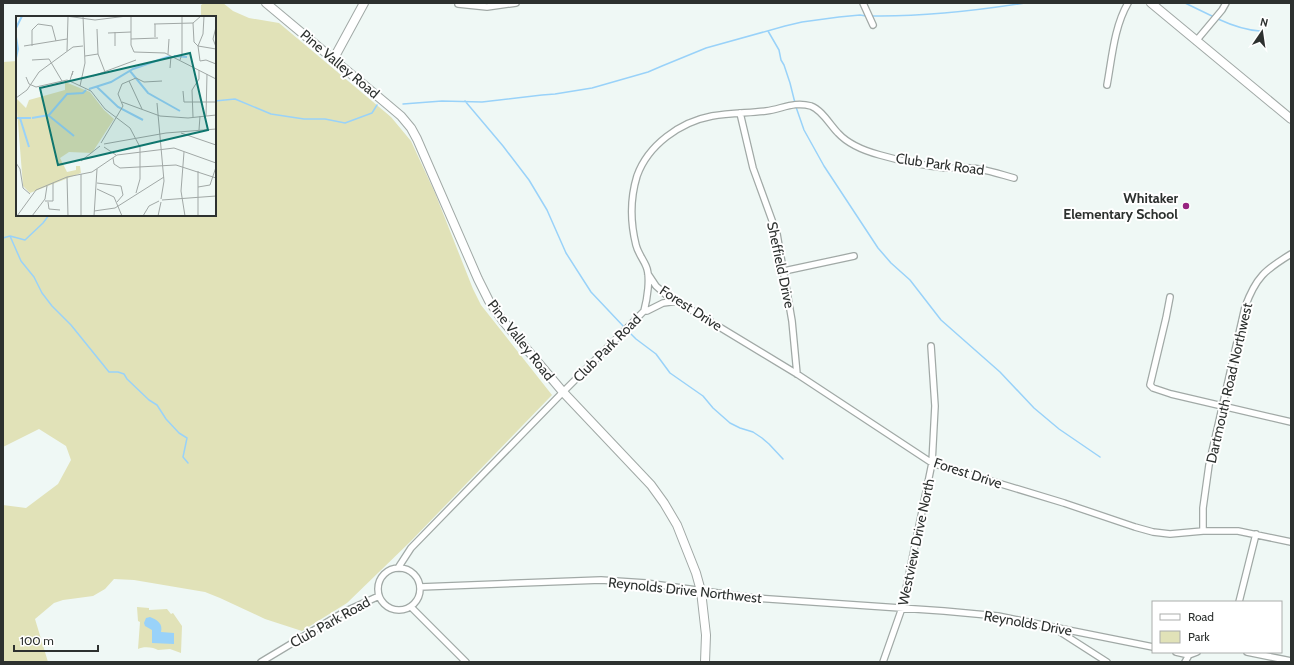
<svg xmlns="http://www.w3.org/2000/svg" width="1294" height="665" font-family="Cabin,sans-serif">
<rect width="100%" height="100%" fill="#eff8f5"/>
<!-- green -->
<path fill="#e1e2b8" d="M204 3H223L233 11 249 18 279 23 391 117 411 141 435 193 473 289 481 305 552 395 410 542 347 603 302 631 265 619 220 598 205 592 134 580 114 579 105 589 93 596 63 600 54 603 35 619 48 662H3V505L26 508 58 484 71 460 66 446 39 429 3 447V62L17 61V215H215V17H201V5Z
M137 607 149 608V610L167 609 171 614 173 613 182 626 181 653 170 649 158 650C154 647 143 646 138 649L140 622 138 621Z"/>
<!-- water -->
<path fill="#99d2f9" d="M150 617C158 620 163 624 161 632L174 633V644L152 643V630L145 626 144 623 146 618Z"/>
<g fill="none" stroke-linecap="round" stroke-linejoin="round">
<!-- stream -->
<path stroke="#99d2f9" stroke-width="1.5" d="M1185 3 1214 17
M870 16C922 17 974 11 1025 3
M1218 19C1231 25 1244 30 1260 31
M768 31 779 50 781 60 784 65 790 83 795 103
M215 101 235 99 271 114 304 119H325L345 123 372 113 377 105
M465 101 503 146 529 180 547 210 566 253 591 292 625 328
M403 104 442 101 482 102 542 95 555 94 592 88 648 72 662 66 706 48 785 26 802 22 839 17 860 15 866 16
M796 107 804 130 824 166 878 248 891 263 910 280 941 320 1000 372 1034 408 1059 429 1100 457
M10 236 21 261 34 277 42 293 52 306 71 325 109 372H118L124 374 127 379 149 400 157 405 166 419 179 433 187 438 183 457 188 463
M3 238 10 236 25 240 43 223 49 215
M628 331 636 339 656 354 670 373 703 396 713 408 730 423 740 428 753 432 762 438 769 444 783 459"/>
<!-- street casing -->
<g stroke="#a1a9a6" stroke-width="8">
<path id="street" d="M863 3 873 25
M458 4 487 7 516 3
M1196 41 1222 10 1226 3
M1107 85C1112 58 1114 27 1128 3
M740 113 753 168 777 234 792 321 797 374
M784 271 854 256
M648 274 656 286 665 294 797 374 932 463 1064 503 1135 527 1153 532 1170 534 1203 531H1238L1291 542
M1170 297 1166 318 1150 385 1153 388 1171 394 1291 422
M644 311H647L663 303 678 301
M1203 531V508L1209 465 1245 307C1256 277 1265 270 1291 254
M378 589a21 21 0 1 1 42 0a21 21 0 1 1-42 0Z
M398 568 411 548 563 392 644 311C647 300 651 277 646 266 643 259 638 253 636 245 630 221 630 199 637 176 648 145 680 122 712 116 730 113 748 113 766 111 782 109 794 101 811 106 822 110 830 125 838 133 849 145 865 151 880 155 901 161 924 166 946 168 957 168 968 167 979 169 991 171 1003 175 1014 178
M420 587 601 580 646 583 754 598 944 611 998 616 1153 647
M1239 602 1256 534
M411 607 466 662
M1054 628 1107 662
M1176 652 1189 655 1197 652
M1247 652 1291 661
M261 662 344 612 379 596
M883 662 902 608 932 463 935 406 931 346
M1185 662 1189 655"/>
</g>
<!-- secondary casing -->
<g stroke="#a1a9a6" stroke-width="10">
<path id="secondary" d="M266 3 388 105 401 116 411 128 417 139 478 279 489 301 503 321 563 392 651 485 664 503 677 525 696 573 701 591 706 635 705 662
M1151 3 1291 119
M333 60 364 3"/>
</g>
<!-- street -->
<use href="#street" stroke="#fff" stroke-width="5.5"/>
<!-- secondary -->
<use href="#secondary" stroke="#fff" stroke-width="8"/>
</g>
<!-- markers -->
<circle fill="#972380" stroke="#fff" stroke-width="1.5" cx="1186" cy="206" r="4"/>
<g text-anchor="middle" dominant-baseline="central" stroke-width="4" stroke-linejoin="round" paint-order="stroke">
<!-- street labels -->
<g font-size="14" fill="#2d312f" stroke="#fff">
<text transform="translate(340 64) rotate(40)">Pine Valley Road</text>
<text transform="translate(940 164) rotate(8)">Club Park Road</text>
<text transform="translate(781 265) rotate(78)">Sheffield Drive</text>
<text transform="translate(691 308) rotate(33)">Forest Drive</text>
<text transform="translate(521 340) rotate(52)">Pine Valley Road</text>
<text transform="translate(607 348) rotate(-45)">Club Park Road</text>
<text transform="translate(1229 383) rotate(-77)">Dartmouth Road Northwest</text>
<text transform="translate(968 473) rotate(18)">Forest Drive</text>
<text transform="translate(916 542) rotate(-78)">Westview Drive North</text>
<text transform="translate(685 590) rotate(6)">Reynolds Drive Northwest</text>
<text transform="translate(330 622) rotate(-29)">Club Park Road</text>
<text transform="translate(1028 623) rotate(10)">Reynolds Drive</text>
</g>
<!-- poi labels -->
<g font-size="14" font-weight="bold" fill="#2d312f" stroke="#fff" text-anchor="end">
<text x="1178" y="198">Whitaker<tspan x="1178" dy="16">Elementary School</tspan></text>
</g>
</g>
<!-- overview -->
<g transform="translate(16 16)">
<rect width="200" height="200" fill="#eff8f5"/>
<path d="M49 66 74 76 88 94 98 103 76 137 53 136 44 142 51 156 60 154V150H64L65 157 14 177 7 170 0 82 10 92 13 84 49 74Z" fill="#e1e2b8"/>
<path fill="none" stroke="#99d2f9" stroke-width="2" d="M0 12 6 0M0 21 2 33 0 42M158 40 171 41M114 55 132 77 164 95M81 71 102 91 127 104M73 73 95 66 117 53 154 40M32 99 58 120M0 102H15M4 102 13 131M16 102 33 99 51 78 67 77 70 74"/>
<path fill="none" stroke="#a1a8a6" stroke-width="1" d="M50 0 79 4 111 0M115 0V29L118 36 149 37 200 63M185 0 177 7 178 26 182 30 200 33M138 8 177 7M139 8V21M200 11 197 23 200 31M81 13 82 38 89 56M92 17 115 16M115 23 142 22M8 30 51 23M16 30V14L22 8 36 10 40 25M99 30V16M51 35 52 1M152 38 153 23M69 40 82 38M16 44 33 43 46 65M164 44 166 38V0M184 45 182 30 187 18 188 0M184 45 190 44 200 48M154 52 155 40M77 60 120 44M10 61 13 68 20 71 51 64 58 67 75 75 89 93 114 112 124 131V163L120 177M54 64 57 55 56 59M113 65 126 93M64 70 69 47 67 0M167 75 168 86H200M0 82 11 74 23 56 57 31 67 30M106 86 144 100 172 102 200 99M141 87 148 165 145 183M190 100 191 58M177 101 176 74 183 63V54M183 114 184 100M165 117 200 129M85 127 107 90 102 78 106 68 120 62 128 66 146 65M88 128 150 117 200 113M88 131 100 139M168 136 165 175 169 200M97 142 98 148 104 152 160 149 200 162M65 145 84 130M0 147 4 153 7 172 14 178M182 155V200M51 161 52 200M81 167 105 170 107 179 101 186M182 171 194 169 200 151M81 173 98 181 106 200M146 184 200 180M29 185H37V167M32 186 33 193 44 194M78 195 99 192 148 161M1 200 20 174 51 161 76 156 101 139 158 132 200 147M16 200 29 183 31 170M65 200V158M78 200 81 153M127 200 133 190 143 185M142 200 145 186"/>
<path fill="#0f766e" fill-opacity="0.15" stroke="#0f766e" stroke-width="2" d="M174 37 192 114 42 149 24 72Z"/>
<rect width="200" height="200" fill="none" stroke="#2d312f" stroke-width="2"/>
</g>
<!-- border -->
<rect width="1294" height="665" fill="none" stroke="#2d312f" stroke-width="8"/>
<!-- legend -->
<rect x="1152" y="601" width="130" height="52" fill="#ffffff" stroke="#abadac"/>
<rect x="1160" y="614" width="20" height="6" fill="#ffffff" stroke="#abadac"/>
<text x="1188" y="621" font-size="12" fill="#2d312f">Road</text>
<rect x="1160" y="631" width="20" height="12" fill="#e1e2b8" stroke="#abadac"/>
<text x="1188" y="641" font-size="12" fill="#2d312f">Park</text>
<!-- north arrow -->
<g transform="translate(1262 32) rotate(13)" stroke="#ffffff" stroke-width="3" paint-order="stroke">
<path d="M0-3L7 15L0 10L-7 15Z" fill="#2d312f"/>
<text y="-6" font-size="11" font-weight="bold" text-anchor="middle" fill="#2d312f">N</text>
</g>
<!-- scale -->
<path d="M14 645v6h84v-6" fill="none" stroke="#2d312f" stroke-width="2"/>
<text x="20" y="645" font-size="12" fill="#2d312f" stroke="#ffffff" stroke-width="3" paint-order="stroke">100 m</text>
</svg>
